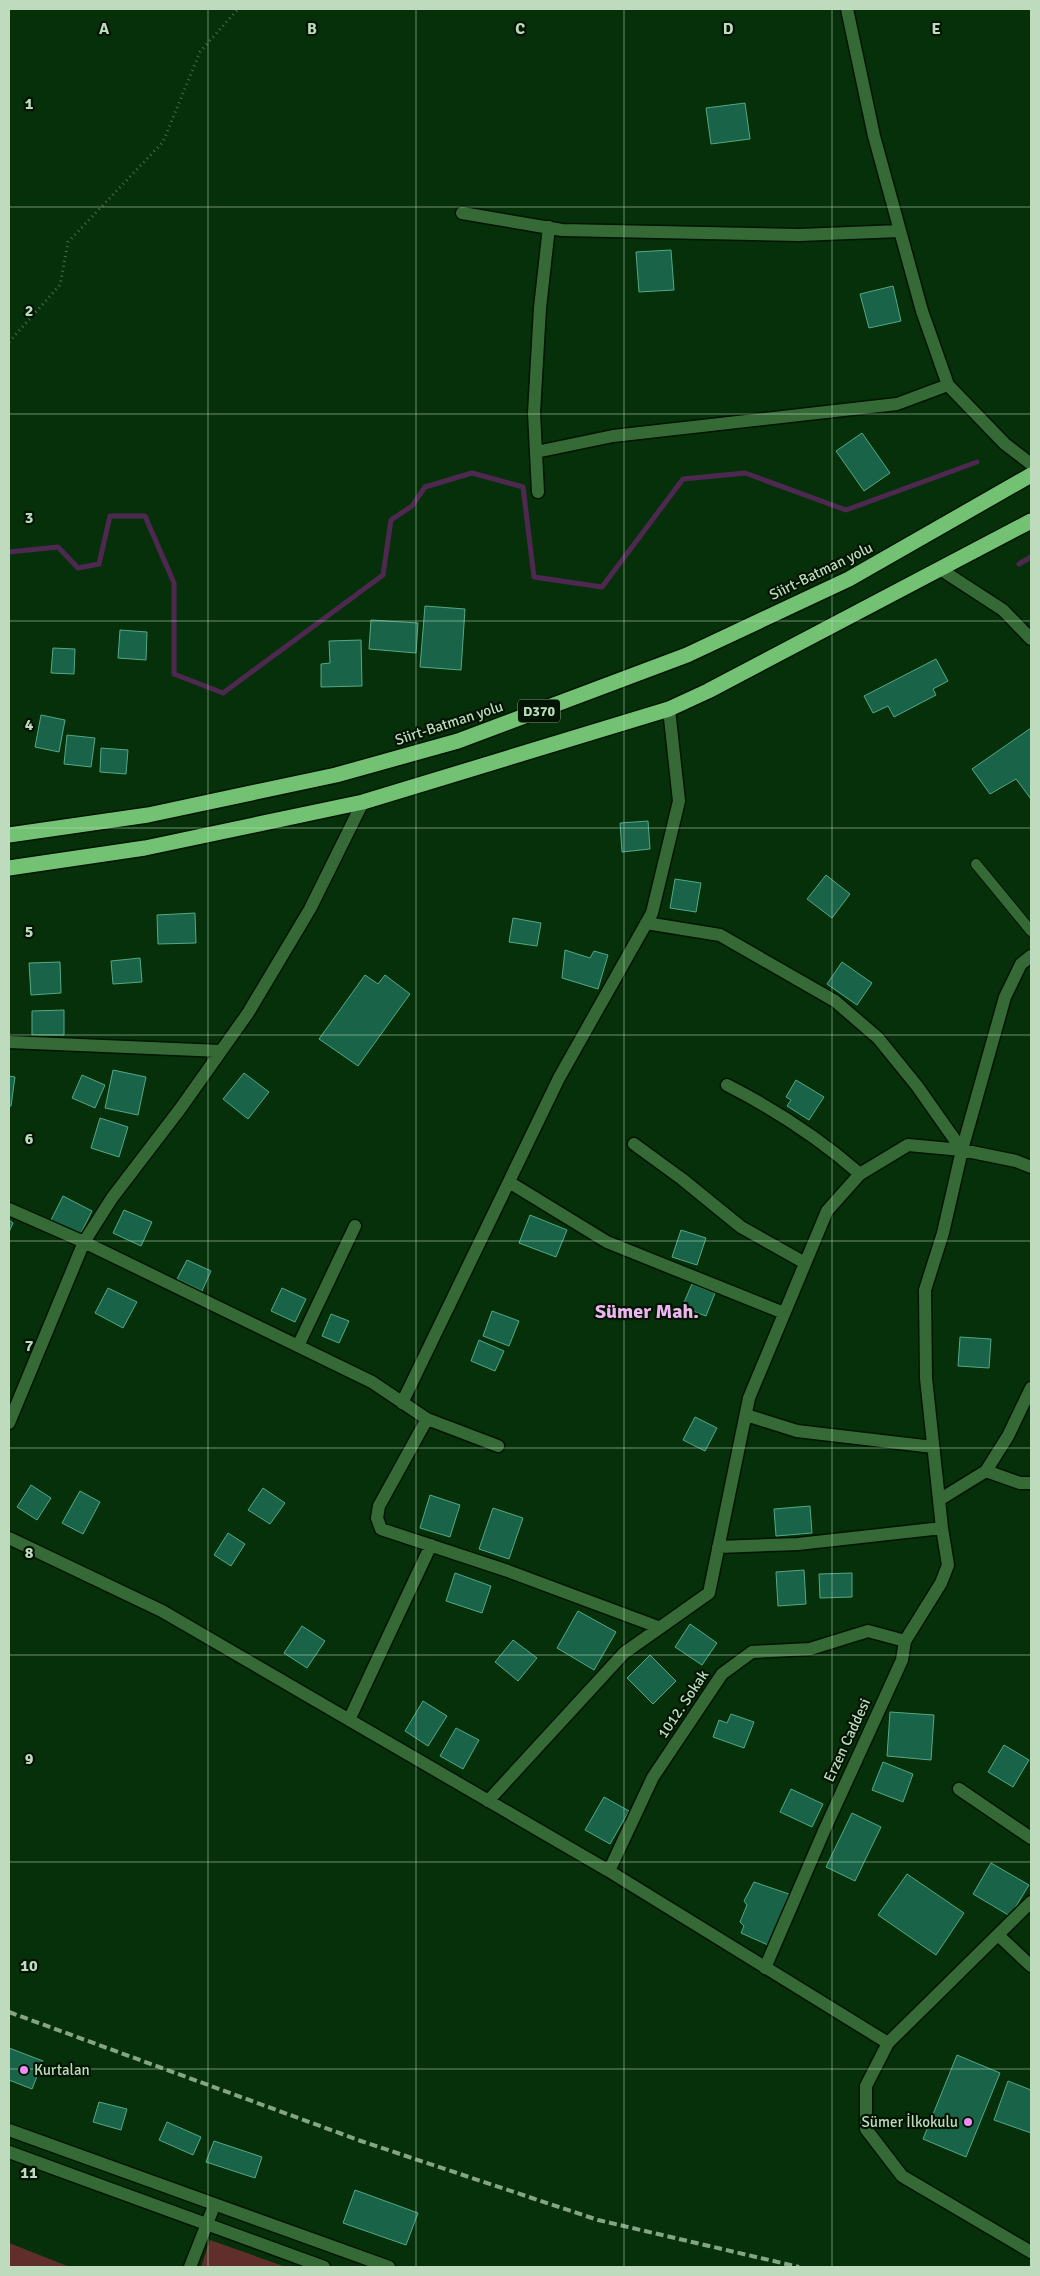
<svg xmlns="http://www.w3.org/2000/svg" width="1040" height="2276" font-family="Signika,sans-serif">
<rect width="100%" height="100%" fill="#06300a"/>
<!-- green -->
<path fill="#602f2c" d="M210 2240 286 2267H201Z
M9 2243 70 2267H9Z"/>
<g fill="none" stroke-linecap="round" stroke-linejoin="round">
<!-- stream -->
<path stroke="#4f2852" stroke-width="5" d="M9 552 58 547 78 568 99 564 110 516H145L174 583V674L223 693 383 575 391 520 412 506 425 487 472 473 523 487 534 577 602 587 683 479 745 473 846 510 977 462
M1019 564 1031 557"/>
</g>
<!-- building -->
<path fill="#196449" stroke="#54a885" d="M745 103 750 139 711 144 706 108Z
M671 250 674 290 639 292 636 252Z
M893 286 901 321 869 328 860 294Z
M862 433 890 473 864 491 836 451Z
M425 606 465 609 461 670 420 667Z
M371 620 418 623 416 653 369 649Z
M120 630 147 632 146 660 118 658Z
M361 640 362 686 321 687V664L330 663 329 641Z
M53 648 75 649 74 674 51 673Z
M936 659 948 681 933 689 936 695 894 717 888 706 873 713 864 696Z
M41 715 65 720 59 752 35 747Z
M1031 728V799L1016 779 990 794 972 769Z
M67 735 95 738 91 767 64 764Z
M101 748 128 750 126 774 100 772Z
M648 821 650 849 622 852 620 823Z
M826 875 850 894 832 918 807 899Z
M675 879 701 883 696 912 670 908Z
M195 913 196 943 158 944 157 915Z
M513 918 541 923 537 946 509 942Z
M565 950 590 958 594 951 608 955 598 989 562 978Z
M140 958 142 982 113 984 111 961Z
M60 962 61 993 31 995 29 963Z
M842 962 872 983 857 1005 827 984Z
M365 975 378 984 385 975 410 994 358 1066 319 1039Z
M64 1010V1035H32V1011Z
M113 1070 146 1077 138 1115 105 1108Z
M244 1073 269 1092 248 1119 223 1099Z
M82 1075 105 1085 95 1108 72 1098Z
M9 1076 15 1077 11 1106H9Z
M796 1080 824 1097 809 1120 787 1106 791 1100 786 1097Z
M100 1118 128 1127 119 1157 91 1148Z
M63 1196 92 1211 80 1235 51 1220Z
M124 1210 152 1222 141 1246 113 1233Z
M530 1215 567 1230 556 1257 519 1243Z
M9 1220 13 1223 9 1232Z
M681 1230 706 1238 697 1265 672 1257Z
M187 1260 211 1271 202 1291 177 1279Z
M692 1284 715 1293 706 1316 682 1307Z
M108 1288 137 1302 123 1328 95 1313Z
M282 1288 306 1299 295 1322 271 1311Z
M492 1311 519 1321 509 1346 483 1336Z
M331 1314 349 1321 339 1343 322 1336Z
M960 1337 991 1339 989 1368 958 1366Z
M479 1340 504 1351 495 1371 471 1361Z
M695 1417 717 1428 705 1451 683 1440Z
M31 1485 51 1498 37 1520 17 1507Z
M263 1488 285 1503 270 1524 248 1510Z
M80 1491 100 1502 83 1534 62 1523Z
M430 1495 460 1505 450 1537 420 1528Z
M810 1506 812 1533 776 1536 774 1509Z
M493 1508 523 1518 509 1559 479 1549Z
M228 1533 245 1544 231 1566 214 1555Z
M804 1570 806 1604 778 1606 776 1572Z
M455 1573 491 1586 482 1613 446 1601Z
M852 1573V1597L820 1598 819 1574Z
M578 1611 616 1632 594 1670 557 1648Z
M690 1624 717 1643 702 1665 675 1647Z
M302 1626 325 1641 307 1668 284 1653Z
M513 1640 537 1658 518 1681 495 1662Z
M650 1655 676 1681 653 1704 627 1678Z
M423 1701 447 1716 428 1746 405 1731Z
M890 1712 934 1715 931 1760 887 1756Z
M731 1714 754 1722 744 1748 713 1737 719 1720 727 1723Z
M456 1728 479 1740 463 1769 440 1756Z
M1004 1745 1029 1760 1013 1787 988 1772Z
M883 1762 913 1774 903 1802 872 1790Z
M791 1789 823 1804 812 1827 780 1812Z
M604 1797 629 1811 610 1844 585 1830Z
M852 1813 881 1827 855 1881 826 1867Z
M991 1863 1029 1885 1010 1916 973 1894Z
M907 1874 964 1913 936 1955 878 1915Z
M754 1882 789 1894 768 1945 741 1933 744 1926 740 1922 747 1905 744 1901Z
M9 2048 43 2061 32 2089 9 2080Z
M957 2055 1000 2073 966 2157 923 2139Z
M1008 2081 1031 2090V2133L994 2120Z
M99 2102 127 2109 121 2130 93 2122Z
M167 2122 201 2137 193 2155 159 2140Z
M214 2141 262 2157 255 2178 206 2162Z
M355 2190 418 2213 406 2245 343 2223Z"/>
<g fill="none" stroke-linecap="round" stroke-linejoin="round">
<!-- lane casing -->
<g stroke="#001500" stroke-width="12">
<path id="lane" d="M976 864 1031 931"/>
</g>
<!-- street casing -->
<g stroke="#001500" stroke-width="15">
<path id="street" d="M847 9 874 136 922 311 948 385 1005 444 1031 464
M462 213 562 230 799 235 900 231
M536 452 613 436 897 404 948 385
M538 492 534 413 540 308 549 227
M940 569 1003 610 1031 639
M646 923 720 935 835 1001 878 1038 917 1086 962 1150
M9 1042 221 1051
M727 1085C776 1110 819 1138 860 1174
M634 1144 682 1179 741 1227 805 1263
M509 1182 607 1242 784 1313
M9 1209 84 1242 372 1382 427 1419 498 1446
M298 1346 355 1226
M402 1403 559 1078 652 913 679 801 669 709
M746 1415 797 1431 933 1447
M427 1419 379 1506 377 1518 381 1529 508 1571 658 1627
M9 1423 84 1242 112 1198 180 1109 248 1013 310 909 363 802
M986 1471 1020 1483H1031
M939 1500 986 1471 1008 1436 1031 1388
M9 1538 162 1611 609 1871 888 2043
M718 1547 798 1544 942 1528
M349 1720 431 1545
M959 1789 1031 1838
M488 1801 624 1653 709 1593 749 1398 827 1211 860 1174 908 1145 962 1150 1016 1161 1031 1167
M609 1871 653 1777 722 1674 752 1652 810 1649 868 1631 905 1641
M998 1935 1031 1966
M765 1968 824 1831 902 1660 905 1641 941 1583 948 1565 942 1528 926 1378 925 1290 943 1233 962 1150 1005 997 1021 964 1031 956"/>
</g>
<!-- secondary casing -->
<g stroke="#001500" stroke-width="15">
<path id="secondary" d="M1031 1902 888 2043 866 2086V2129L902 2176 1031 2252
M9 2130 389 2267
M9 2152 324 2267
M190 2267 214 2206"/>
</g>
<!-- highway casing -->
<g stroke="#001500" stroke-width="18">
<path id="highway" d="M9 835 148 815 336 775 458 741 687 655 849 579 1031 475
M9 868 145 848 363 802 669 709 708 691 1031 521"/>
</g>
<!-- path -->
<path stroke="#486d4b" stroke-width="3" stroke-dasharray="1 4" stroke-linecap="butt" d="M9 342 60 285 68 242 163 142 200 52 238 9"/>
<!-- lane -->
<use href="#lane" stroke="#356a36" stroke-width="10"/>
<!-- street -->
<use href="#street" stroke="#356a36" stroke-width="12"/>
<!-- secondary -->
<use href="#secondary" stroke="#356a36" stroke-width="12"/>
<!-- highway -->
<use href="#highway" stroke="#73c274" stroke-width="15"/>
<!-- rail -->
<path stroke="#84a484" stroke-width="4" stroke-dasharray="8 4" stroke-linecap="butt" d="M9 2012 361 2141 598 2220 799 2267"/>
</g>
<!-- grid -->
<path fill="none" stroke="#bfdbbe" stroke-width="1" stroke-opacity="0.55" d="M208 9V2267M416 9V2267M624 9V2267M832 9V2267M9 207H1031M9 414H1031M9 621H1031M9 828H1031M9 1035H1031M9 1241H1031M9 1448H1031M9 1655H1031M9 1862H1031M9 2069H1031"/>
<!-- markers -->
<g fill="#ef8bf7" stroke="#021502" stroke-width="2">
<circle cx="24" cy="2070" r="5"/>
<circle cx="968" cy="2122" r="5"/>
</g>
<g text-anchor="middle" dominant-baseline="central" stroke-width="4.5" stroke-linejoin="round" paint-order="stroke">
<!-- shield labels -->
<rect fill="#021502" stroke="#86a086" stroke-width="1" x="518" y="699.5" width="42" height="23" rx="4"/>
<g font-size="14" font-weight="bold" fill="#bfdbbe">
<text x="539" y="711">D370</text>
</g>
<!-- street labels -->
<g font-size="15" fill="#bfdbbe" stroke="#021502">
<text transform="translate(821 571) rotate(-26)">Siirt-Batman yolu</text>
<text transform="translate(449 723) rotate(-18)">Siirt-Batman yolu</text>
<text transform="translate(683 1704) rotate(-56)">1012. Sokak</text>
<text transform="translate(847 1740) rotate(-65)">Erzen Caddesi</text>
</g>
<!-- poi labels -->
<g font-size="15" fill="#bfdbbe" stroke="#021502" text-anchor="start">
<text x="34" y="2070">Kurtalan</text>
<text x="958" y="2122" text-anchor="end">Sümer İlkokulu</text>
</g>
<!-- district labels -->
<g font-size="20" font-weight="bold" fill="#ecb5f0" stroke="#021502">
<text x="647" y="1311">Sümer Mah.</text>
</g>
</g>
<g font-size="16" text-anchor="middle" font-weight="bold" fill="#bfdbbe" stroke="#021502" stroke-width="4.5" stroke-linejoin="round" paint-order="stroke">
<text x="104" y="34">A</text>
<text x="312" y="34">B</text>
<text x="520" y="34">C</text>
<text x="728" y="34">D</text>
<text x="936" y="34">E</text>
<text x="29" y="109">1</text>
<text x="29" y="316">2</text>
<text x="29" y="523">3</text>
<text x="29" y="730">4</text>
<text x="29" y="937">5</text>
<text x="29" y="1144">6</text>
<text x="29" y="1351">7</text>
<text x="29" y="1558">8</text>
<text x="29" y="1764">9</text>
<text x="29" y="1971">10</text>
<text x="29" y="2178">11</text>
</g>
<!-- border -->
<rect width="1040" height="2276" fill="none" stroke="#bfdbbe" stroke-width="20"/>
</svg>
